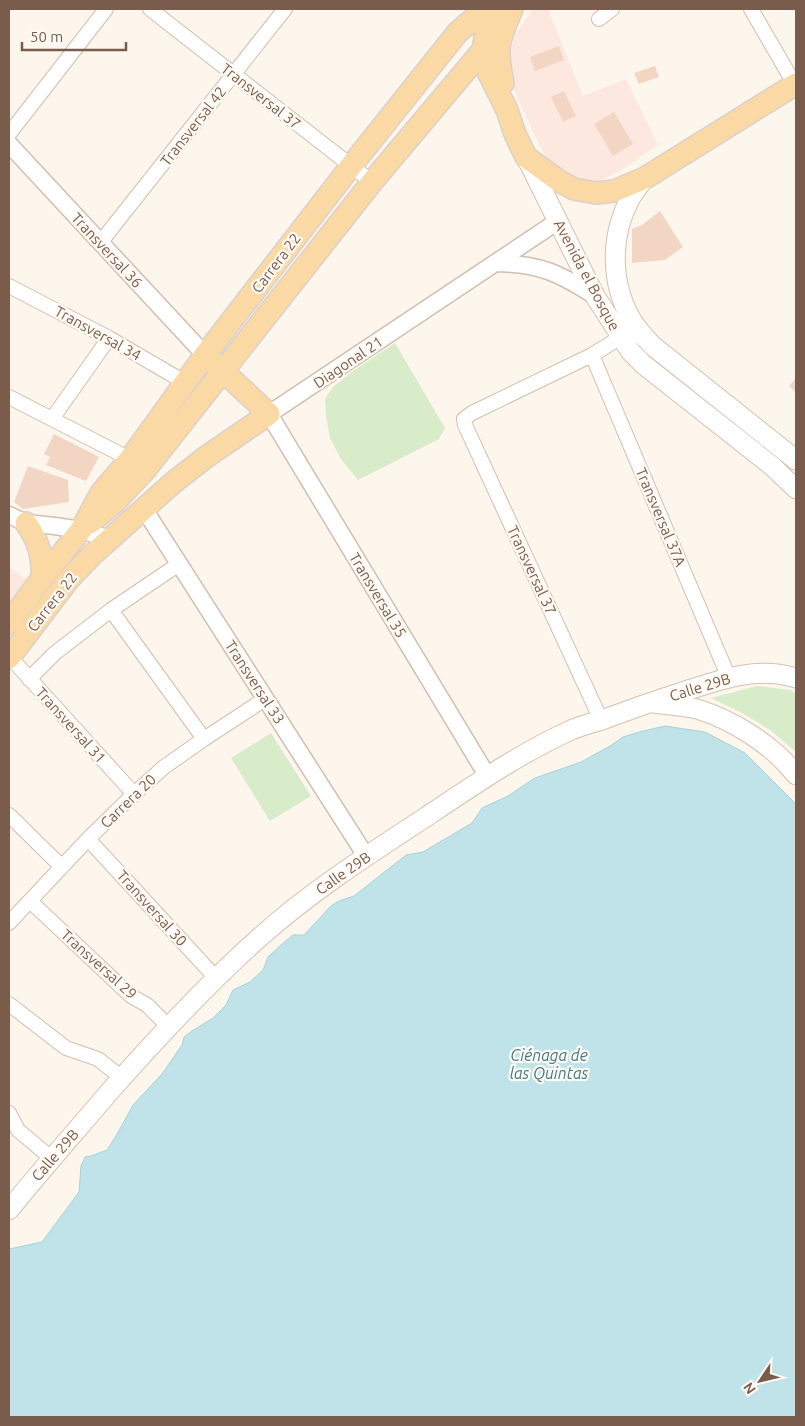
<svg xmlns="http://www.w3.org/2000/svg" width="805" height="1426" font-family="Ubuntu,sans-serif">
<rect width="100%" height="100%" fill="#fdf6ec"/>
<!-- commercial -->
<path fill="#fde8e0" d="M533 9H548L583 96 626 79 658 145 620 171 591 185 565 175 548 163 509 80V53L516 33Z
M9 566 27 580 9 604Z"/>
<!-- green -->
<path fill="#d8ecc9" d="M395 343 445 428 439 439 358 480 341 459 330 438 326 416 325 399 333 387 350 373Z
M757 686 790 690 796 693V752L770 730 742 713 711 698Z
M271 733 311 796 270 821 231 758Z"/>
<!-- water -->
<path fill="#bfe3e8" stroke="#a5d3da" d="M665 726 705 732 745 753 796 804V1417H9V1249L42 1242 79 1192 81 1166 85 1157 91 1156 107 1150 116 1136 133 1105 162 1074 182 1045 184 1037 192 1031 213 1018 226 1005 233 990 250 982 263 970 268 957 281 945 293 935H304L331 906 339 901 354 896 406 855 423 852 472 823 482 808 508 796 535 778 581 762 610 746 623 737 639 732Z"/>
<!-- building -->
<path fill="#f3d5c3" d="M559 46 564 60 535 71 530 57Z
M655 66 659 77 639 84 634 73Z
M564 91 576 116 563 122 551 97Z
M614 112 633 144 613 156 594 124Z
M660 211 683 247 665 260 632 263V229L642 225Z
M796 378V393L789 386Z
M54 434 99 457 86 481 46 465 50 457 44 454Z
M28 466 68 480 69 502 23 509 14 502Z"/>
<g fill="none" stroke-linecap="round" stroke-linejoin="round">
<!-- minor casing -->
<g stroke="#d1beb0" stroke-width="16">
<path id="minor" d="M150 9 372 182
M751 9 795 85
M599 19 612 9
M9 134 106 9
M100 243 285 9
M9 286 109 338 186 383
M592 355 729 678
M9 397 130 459
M52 419 109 338
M111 610 179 564
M9 656 134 794
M29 679 55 653 111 610 204 739
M601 720 465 425 464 419 472 413 592 355 621 337
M9 815 62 867
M88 839 216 978
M30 901 131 996 147 1005 168 1026
M9 923 88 839 134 794 164 767 204 739 265 699
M9 1004 66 1048 98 1059 122 1078
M9 1113 18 1130 51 1158"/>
</g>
<!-- tertiary casing -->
<g stroke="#d1beb0" stroke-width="19">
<path id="tertiary" d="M9 144 205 355
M497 263C540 264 559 273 595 296
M144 509 366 856
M9 515 26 523 55 526 81 530 110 539
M488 777 269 414 558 221"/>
</g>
<!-- secondary casing -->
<g stroke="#d6c0b0" stroke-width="21">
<path id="secondary" d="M526 157 595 296 631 352 644 365 772 466 796 489
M645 178C640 184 635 191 631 197 610 235 610 281 631 319 637 329 645 338 653 346L796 460
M654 703C668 705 683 706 697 709 733 720 773 745 796 775
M9 1210C42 1169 77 1130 111 1090 158 1037 206 985 259 938 310 892 368 855 426 817 472 786 519 754 569 731 580 726 591 723 602 720 624 712 645 704 667 697 709 684 752 664 796 678"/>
</g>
<!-- primary casing -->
<g stroke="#dad1cd" stroke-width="24">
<path id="primary" d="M492 9 488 20 483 50 489 74 507 110 515 134 526 157 559 181 574 189 596 193 614 191 645 178 796 84
M503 83C501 72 498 59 499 47 501 34 507 21 512 9
M26 523C39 542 43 556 42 578
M90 523 116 501 145 470 372 182 483 50
M9 623 42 578 81 530 101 493 130 459 205 355 351 166 458 32 485 9
M9 658 69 579 93 554 174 482 206 457 269 414 213 362"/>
</g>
<!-- minor -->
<use href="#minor" stroke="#fff" stroke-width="14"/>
<!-- tertiary -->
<use href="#tertiary" stroke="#fff" stroke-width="16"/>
<!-- secondary -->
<use href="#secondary" stroke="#fff" stroke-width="19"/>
<!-- primary -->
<use href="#primary" stroke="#fbd9a5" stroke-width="21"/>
</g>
<g text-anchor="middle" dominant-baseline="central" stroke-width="4.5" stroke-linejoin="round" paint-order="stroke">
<!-- street labels -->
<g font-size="15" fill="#7a5c4d" stroke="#fffaf3">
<text transform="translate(261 96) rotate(38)">Transversal 37</text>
<text transform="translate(193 126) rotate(-52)">Transversal 42</text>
<text transform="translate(107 250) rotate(47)">Transversal 36</text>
<text transform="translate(276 263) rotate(-53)">Carrera 22</text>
<text transform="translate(587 275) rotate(62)">Avenida el Bosque</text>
<text transform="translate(98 333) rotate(29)">Transversal 34</text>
<text transform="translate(348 362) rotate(-34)">Diagonal 21</text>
<text transform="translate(661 517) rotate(67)">Transversal 37A</text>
<text transform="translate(532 570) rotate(65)">Transversal 37</text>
<text transform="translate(378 595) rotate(59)">Transversal 35</text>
<text transform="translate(52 602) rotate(-52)">Carrera 22</text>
<text transform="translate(255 682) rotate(57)">Transversal 33</text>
<text transform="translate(700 687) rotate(-17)">Calle 29B</text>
<text transform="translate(71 725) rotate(48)">Transversal 31</text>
<text transform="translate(128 801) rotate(-44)">Carrera 20</text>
<text transform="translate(343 873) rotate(-35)">Calle 29B</text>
<text transform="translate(152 908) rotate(48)">Transversal 30</text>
<text transform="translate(99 964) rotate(42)">Transversal 29</text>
<text transform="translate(55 1155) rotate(-49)">Calle 29B</text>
</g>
<!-- water labels -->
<g font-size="16" font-style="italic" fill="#437c86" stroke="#fffaf3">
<text x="549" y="1055">Ciénaga de<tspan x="549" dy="18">las Quintas</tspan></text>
</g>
</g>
<!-- border -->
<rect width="805" height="1426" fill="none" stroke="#7a5c4d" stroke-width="20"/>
<!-- north arrow -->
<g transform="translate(760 1381) rotate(235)" stroke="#fffaf3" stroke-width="4" paint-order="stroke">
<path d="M0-4L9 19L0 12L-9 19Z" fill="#7a5c4d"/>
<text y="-8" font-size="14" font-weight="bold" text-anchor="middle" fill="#7a5c4d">N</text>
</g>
<!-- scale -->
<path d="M22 42v8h104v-8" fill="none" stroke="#7a5c4d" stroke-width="2.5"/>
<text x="30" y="42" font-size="15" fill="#7a5c4d" stroke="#fffaf3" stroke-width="4" paint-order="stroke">50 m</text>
</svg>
